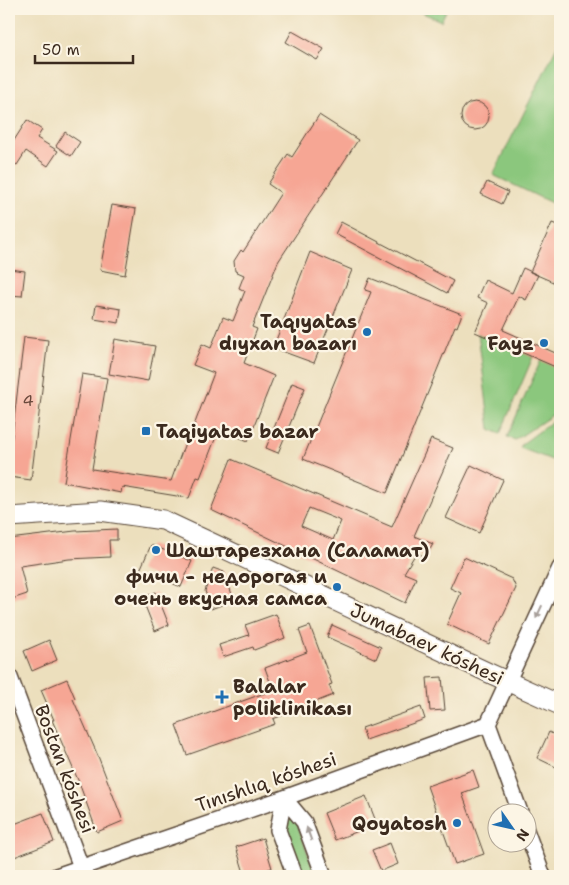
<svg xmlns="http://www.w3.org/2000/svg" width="569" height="885" font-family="'Shantell Sans',sans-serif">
<rect width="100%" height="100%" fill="#fcf5e5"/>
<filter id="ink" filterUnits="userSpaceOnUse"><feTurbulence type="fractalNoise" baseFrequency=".02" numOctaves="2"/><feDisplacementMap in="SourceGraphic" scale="10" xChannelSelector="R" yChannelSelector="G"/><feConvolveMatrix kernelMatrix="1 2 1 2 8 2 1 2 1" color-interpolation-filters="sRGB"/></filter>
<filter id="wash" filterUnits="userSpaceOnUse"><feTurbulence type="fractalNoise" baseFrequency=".0096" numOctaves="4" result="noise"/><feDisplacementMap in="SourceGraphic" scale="20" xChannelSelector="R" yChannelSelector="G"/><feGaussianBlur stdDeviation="1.12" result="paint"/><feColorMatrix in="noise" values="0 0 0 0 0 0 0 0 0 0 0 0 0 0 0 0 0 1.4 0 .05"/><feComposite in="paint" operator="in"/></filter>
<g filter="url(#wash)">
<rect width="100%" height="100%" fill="#ecdfbd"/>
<!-- green -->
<path fill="#8bc77d" stroke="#63784e" d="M414 9H447L441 21Z
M560 40V207L493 175Z
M478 333 533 357 500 434 490 429Z
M541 360 560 369V410L515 440 507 437Z
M560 416V463L520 448 522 444Z
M289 819 296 821 316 876H303L284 826Z"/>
<g id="blocks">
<!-- building -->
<path fill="#f6a694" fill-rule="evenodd" d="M292 31 324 49 317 60 286 42Z
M461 116a14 14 0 1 1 28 0a14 14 0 1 1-28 0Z
M319 115 358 140 278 262 252 327 257 329 244 363 274 376 248 441 219 429 200 478 197 477 189 498 122 487 121 493 64 482 82 374 107 378 92 469 171 481 185 443 187 444 214 373 193 365 202 344 211 348 223 317 233 321 245 291 239 288 244 275 235 271 234 261 241 250 243 252 281 193 268 184 288 154 292 157Z
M27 120 42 130 37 138 58 151 48 166 26 151 17 165 9 160V140L13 142Z
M65 132 80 142 71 156 56 146Z
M487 182 508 192 502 204 481 194Z
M112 205 136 209 125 275 100 270Z
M341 222 453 281 447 293 335 234Z
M552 223 560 226V285L530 272Z
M310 252 352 270 314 363 273 348Z
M523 268 538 275 526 300 519 296 503 330 560 355V369L475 332 488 303 477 298 485 280 512 293Z
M9 269 25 271 22 296 9 295Z
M370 278 462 314 457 327 455 326 387 493 303 459 371 292 365 290Z
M96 305 121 309 119 323 94 319Z
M24 337 48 340 31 480 9 477V461Z
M115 339 155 346 148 381 109 374Z
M292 383 305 388 278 453 266 448Z
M431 439 453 448 414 536 433 544 426 557 416 553 404 573 416 578 405 603 211 510 231 459 392 527ZM309 508 341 521 333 540 301 526Z
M471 465 503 480 479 533 446 518Z
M117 529V540H109L110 557 69 559 20 566 27 594 9 600V539L75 531Z
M151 545 192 561 181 587 140 570Z
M464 557 512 579 516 588 489 644 447 624 461 593 450 588Z
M213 568 224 572 234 600 211 609 205 591Z
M156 592 169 625 155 631 142 598Z
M276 614 285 638 254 650 253 647 223 657 219 645 249 635 245 625Z
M332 625 381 647 376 659 327 637Z
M310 626 332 684 329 685 333 695 273 719 275 724 187 755 176 725 273 690 265 668 307 652 299 630Z
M49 640 57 660 32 671 24 651Z
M442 677 445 710 430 711 427 678Z
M67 679 75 698 73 699 98 756 123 821 97 832 78 780 52 720H54L41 690Z
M421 707 425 719 366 740 362 728Z
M549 732 560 738V769L537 758Z
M473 770 479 787 462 793 484 854 455 864 427 786Z
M366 796 377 824 335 840 324 813Z
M43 813 54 842 9 859V826Z
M263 838 272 868 245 876 236 847Z
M390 843 398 864 381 871 372 850Z"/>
</g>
</g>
<g filter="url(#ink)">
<use href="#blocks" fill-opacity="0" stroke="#564536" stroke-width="1"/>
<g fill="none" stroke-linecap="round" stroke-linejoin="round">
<!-- minor casing -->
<g stroke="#564536" stroke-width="18">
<path id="minor" d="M9 675 84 875
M488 724 560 568
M488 724 520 812
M284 798 304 822 324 876
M284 798 278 830 295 876
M526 830 543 876
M56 876 284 798 488 724"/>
</g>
<!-- tertiary casing -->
<g stroke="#564536" stroke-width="21">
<path id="tertiary" d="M9 517 100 511 163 520 489 673 560 705"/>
</g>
<!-- minor -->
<use href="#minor" stroke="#fff" stroke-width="15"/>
<!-- tertiary -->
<use href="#tertiary" stroke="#fff" stroke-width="19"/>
</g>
<!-- one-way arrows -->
<defs><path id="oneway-solid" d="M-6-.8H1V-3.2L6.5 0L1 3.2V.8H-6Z" transform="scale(1.25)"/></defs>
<g fill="#a79f9a">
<use href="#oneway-solid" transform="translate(539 612) rotate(115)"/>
<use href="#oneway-solid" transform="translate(309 834) rotate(-110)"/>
</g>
</g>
<!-- markers -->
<g fill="#1f6fb2" stroke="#fcf5e5" stroke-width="2">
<circle cx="367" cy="332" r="5"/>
<circle cx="544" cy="343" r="5"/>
<rect x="141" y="426" width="10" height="10" rx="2.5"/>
<circle cx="156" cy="550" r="5"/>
<circle cx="337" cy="587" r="5"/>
<path d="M219.5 689.5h5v5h5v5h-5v5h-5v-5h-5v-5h5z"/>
<circle cx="457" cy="823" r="5"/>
</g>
<g text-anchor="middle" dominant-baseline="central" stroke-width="4.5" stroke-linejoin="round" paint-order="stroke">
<!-- number labels -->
<g font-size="16" fill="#6a493c">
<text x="28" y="400">4</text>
</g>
<!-- poi labels -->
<g font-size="19" font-weight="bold" fill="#3b2a1e" stroke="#fcf5e5" text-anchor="end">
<text x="357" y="321">Taqıyatas<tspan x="357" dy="22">dıyxan bazarı</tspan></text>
<text x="534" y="343">Fayz</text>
<text x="156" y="431" text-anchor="start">Taqiyatas bazar</text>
<text x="166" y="550" text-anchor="start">Шаштарезхана (Саламат)</text>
<text x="327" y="576">фичи - недорогая и<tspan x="327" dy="22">очень вкусная самса</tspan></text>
<text x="233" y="686" text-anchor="start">Balalar<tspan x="233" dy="22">poliklinikası</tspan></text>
<text x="447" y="823">Qoyatosh</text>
</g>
<!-- street labels -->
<g font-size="19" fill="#3b2a1e" stroke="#fcf5e5">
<text transform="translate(427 644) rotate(25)">Jumabaev kóshesi</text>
<text transform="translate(65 769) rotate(69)">Bostan kóshesi</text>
<text transform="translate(266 782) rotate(-19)">Tınıshlıq kóshesi</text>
</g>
</g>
<!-- margin -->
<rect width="569" height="885" fill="none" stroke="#fcf5e5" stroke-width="30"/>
<!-- north arrow -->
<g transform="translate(512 828) rotate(124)"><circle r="24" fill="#fcf5e5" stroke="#afa495"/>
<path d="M0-4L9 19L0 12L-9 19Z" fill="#1f6fb2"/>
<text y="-8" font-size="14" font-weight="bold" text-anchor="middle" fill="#3b2a1e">N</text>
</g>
<!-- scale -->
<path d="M35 55v8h98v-8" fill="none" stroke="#3b2a1e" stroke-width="2.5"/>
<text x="42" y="55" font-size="15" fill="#3b2a1e" stroke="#fcf5e5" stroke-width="4" paint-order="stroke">50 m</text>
</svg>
